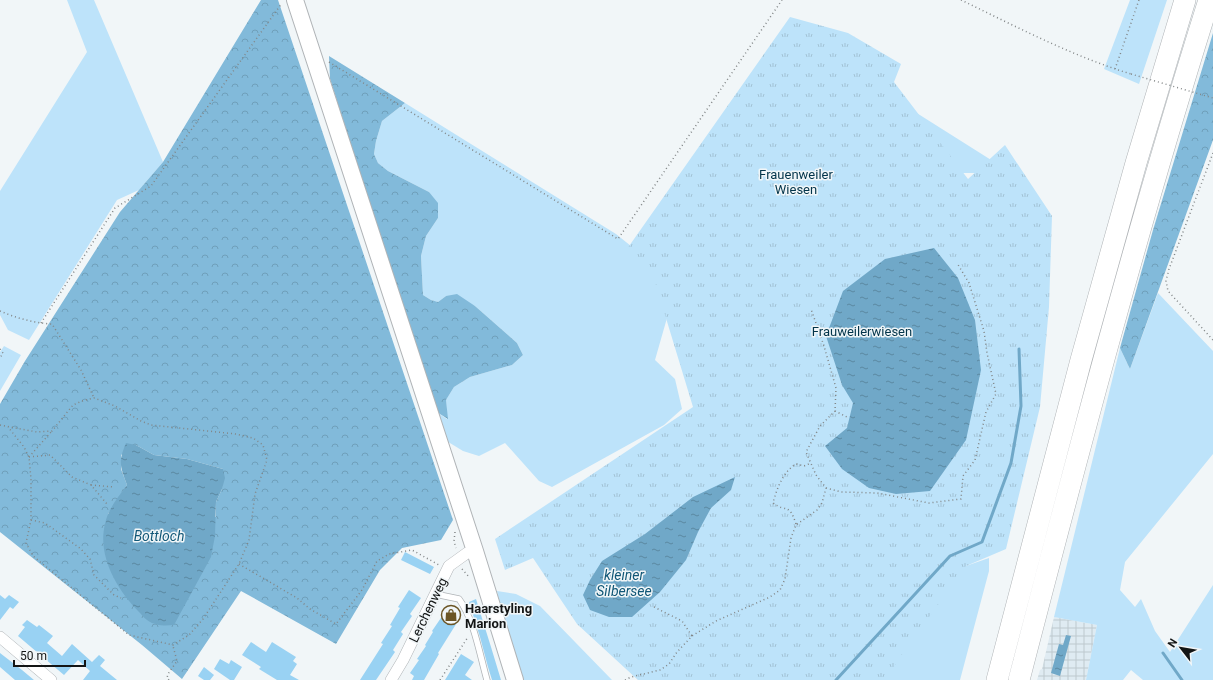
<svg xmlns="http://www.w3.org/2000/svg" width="1213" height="680" font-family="Roboto,sans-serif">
<defs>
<pattern id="industrial-grid" width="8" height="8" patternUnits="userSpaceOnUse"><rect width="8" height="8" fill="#dfebf2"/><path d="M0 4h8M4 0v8" fill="none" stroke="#bec9cf"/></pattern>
<pattern id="forest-crowns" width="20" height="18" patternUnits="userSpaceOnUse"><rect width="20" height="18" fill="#82bada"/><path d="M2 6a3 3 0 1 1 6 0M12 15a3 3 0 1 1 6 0" fill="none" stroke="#6f9fba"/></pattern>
<pattern id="park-tufts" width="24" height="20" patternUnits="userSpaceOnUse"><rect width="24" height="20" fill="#bde3fa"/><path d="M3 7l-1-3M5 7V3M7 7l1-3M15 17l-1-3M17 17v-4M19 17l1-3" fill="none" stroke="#a2c2d5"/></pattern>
<pattern id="water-ripples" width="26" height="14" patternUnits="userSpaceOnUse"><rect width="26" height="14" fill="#70a8c8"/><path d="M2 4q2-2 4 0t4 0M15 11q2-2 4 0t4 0" fill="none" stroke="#5b88a1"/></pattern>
</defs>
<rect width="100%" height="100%" fill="#f1f6f8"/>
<!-- industrial -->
<path fill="url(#industrial-grid)" d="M1054 617 1097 625 1086 680H1037L1040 670 1042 669Z"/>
<!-- green -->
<path fill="#bde3fa" d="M67 0H94L163 162 139 190 117 200 29 340 8 330 0 315V191L87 52Z
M1130 0H1167L1139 84 1104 69Z
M885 93 1007 170 991 173H944Z
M405 103 616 234 677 283 655 360 675 379 682 409 664 425 552 487 539 481 505 443 479 456 463 451 445 440 435 411 447 419 446 400 454 387 470 377 512 365 523 355 517 343 475 306 446 296 438 302 431 300 423 295 421 256 426 236 438 218 429 192 388 171 378 163 374 154 376 141 382 121Z
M1158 293 1213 351V454L1125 562 1120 590 1135 607 1141 599 1155 631 1170 652 1213 585V680H1143L1131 670 1123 680H1086L1097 625 1054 617 1120 348 1130 369Z
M4 346 21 355 0 391V352Z
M989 558V571L960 680H848L960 568Z
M497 591 516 594 540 606 612 680H522L503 619Z"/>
<!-- forest -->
<path fill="url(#forest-crowns)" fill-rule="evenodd" d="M261 0H278L453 520 441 540 402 548 380 570 336 644 241 591 182 679 142 645 0 532V404L25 361 120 212 163 162ZM136 445 154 455 187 459 223 469 222 489 216 502V517L108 514 127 485 121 469V455Z
M1213 33V140L1130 369 1120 348 1153 230Z
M329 56 405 103 382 121 376 141 374 154 378 163 388 171 429 192 438 203V218L426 236 421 256 423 295 431 300 438 302 446 296 457 294 475 306 517 343 523 355 512 365 470 377 454 387 446 400 448 419 435 411 432 401 330 79Z"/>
<!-- park -->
<path fill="url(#park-tufts)" d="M790 17 848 33 901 64 894 82 968 179 1005 145 1052 216 1049 307 1040 407 1006 549 966 566 898 660 886 680H638L577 624 533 558 505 570 495 539 693 407 655 282 627 249Z"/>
<!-- water -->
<path fill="url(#water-ripples)" d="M934 248 958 278 975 320 981 370 966 440 930 491 896 494 869 488 842 469 825 446 847 428 853 403 842 385 826 336 843 291 885 259Z
M126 443 136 445 154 455 187 459 223 469 225 478 222 489 216 502 215 536 211 557 174 625C165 626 155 626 147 620 144 618 141 614 139 612 117 590 97 556 105 524 108 509 118 497 127 485 120 466 118 462 126 443Z
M735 477 731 490 711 508 698 532 686 560 660 592 632 617H609L590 610 583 595 590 580 602 561 645 534 693 497Z
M1066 635 1071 636 1060 676 1051 673 1059 644 1063 645Z"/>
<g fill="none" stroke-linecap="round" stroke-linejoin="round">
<!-- stream -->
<path stroke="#70a8c8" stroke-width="3" d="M1163 653 1182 680
M836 680 950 556 982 542 1011 463 1021 406 1019 349"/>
</g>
<!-- building -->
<path fill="#99d2f3" d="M405 552 434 567 430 574 401 560Z
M409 590 421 598 410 614 412 616 401 632 403 634 393 650 395 652 376 680H360L383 644 381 643 392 626 390 625 400 608 398 607Z
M0 595 5 599 9 595 19 602 13 609 10 607 0 620Z
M476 599 491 647 501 680H492L488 667 480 637 469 602Z
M451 606 458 611 453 618 458 621 438 653 439 654 424 680H412L414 676 410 673 419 660 417 659 426 646 425 645 433 632 432 631 445 612 446 613Z
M27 620 37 627 39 625 53 636 47 643 62 656 72 644 92 662 99 655 105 660 100 666 117 680H83L90 671 78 660 64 675 18 636 25 627 22 625Z
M251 642 266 652 272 642 296 657 293 661 297 664 290 675 299 680H277L259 669 261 667 242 655Z
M0 653 22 670 34 680H15L0 667Z
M461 654 474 662 465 675 472 680H445Z
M220 659 229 664 231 660 242 667 234 680H230L214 669Z
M204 667 214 675 210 680H204L198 676Z"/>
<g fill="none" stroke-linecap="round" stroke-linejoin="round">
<!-- service casing -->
<g stroke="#b0b4b7" stroke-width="7">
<path id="service" d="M435 594 459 599C474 619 480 656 487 680"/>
</g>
<!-- minor casing -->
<g stroke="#b0b4b7" stroke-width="12">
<path id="minor" d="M0 637 51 680
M391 680 403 660 449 566 467 553 475 551"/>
</g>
<!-- secondary casing -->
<g stroke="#b0b4b7" stroke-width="18">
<path id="secondary" d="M295 0 475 551 515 680"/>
</g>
<!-- motorway casing -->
<g stroke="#b0b4b7" stroke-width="22">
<path id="motorway" d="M997 680 1081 360 1136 163 1185 0
M1019 680C1078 452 1138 225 1209 0"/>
</g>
<!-- path -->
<path stroke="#828687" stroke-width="1.5" stroke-dasharray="1 3" stroke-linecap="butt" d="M961 0C1017 27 1072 56 1131 74
M329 62 618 239 782 0
M1115 69 1139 0
M1213 153 1169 269 1166 281 1168 291 1213 340
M0 311C16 318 34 323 52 324L81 370 94 398
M41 323 115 208 151 186 282 3
M0 349 3 353 0 358
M835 411 847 417
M0 425 37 432 52 431 73 405 82 401 94 398 115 406 141 421 151 425 236 434 253 438 263 445 267 460 255 494 249 540 239 564 203 619 189 635 173 645 129 635 33 556 26 543 31 520V479L29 457 24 447 8 427
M29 457 50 455 72 477 91 485 107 504
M29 457 52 431
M91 485 114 487
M826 488 841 492 877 493 929 503 961 499 963 476 975 460 986 412 996 394 987 353 984 331 969 283 957 263
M31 520 45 523 81 549 90 559 94 575 114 595 121 598
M796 524C789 502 786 513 773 503 777 488 783 472 796 464L804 466 811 463
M455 532 454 541 456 548
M239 564 297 598 310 609 336 624 362 590 377 561 389 554 412 550 439 565
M462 569 470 578
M654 607 682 621 692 636
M169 680 167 678 168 674 177 661 173 646
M440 680 468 637
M625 680 631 677 660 670 669 664 677 652 692 636 716 621 770 597 780 590 785 579 791 538 796 525 817 510 822 503 826 488 816 475 806 452 820 426 835 411 836 388 824 346 811 309"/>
<!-- service -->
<use href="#service" stroke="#fff" stroke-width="5.5"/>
<!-- minor -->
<use href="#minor" stroke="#fff" stroke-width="11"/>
<!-- secondary -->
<use href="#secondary" stroke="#fff" stroke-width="16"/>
<!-- motorway -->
<use href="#motorway" stroke="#fff" stroke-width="21"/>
<!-- path-bridge -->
<path stroke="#828687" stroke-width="1.5" stroke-dasharray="1 3" stroke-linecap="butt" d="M1131 74 1213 98"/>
</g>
<!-- icons -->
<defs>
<g id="shop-ring" transform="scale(1)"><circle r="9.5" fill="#f1f6f8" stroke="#6b5525" stroke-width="1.5"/><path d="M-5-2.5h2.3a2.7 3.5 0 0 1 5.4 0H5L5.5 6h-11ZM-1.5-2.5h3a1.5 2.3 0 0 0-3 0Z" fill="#6b5525"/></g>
</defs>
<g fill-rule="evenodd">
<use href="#shop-ring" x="451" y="615"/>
</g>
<g text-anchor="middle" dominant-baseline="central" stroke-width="3" stroke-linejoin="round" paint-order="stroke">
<!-- park labels -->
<g font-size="13" fill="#02344a" stroke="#f1f6f8">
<text x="796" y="174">Frauenweiler<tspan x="796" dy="15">Wiesen</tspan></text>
<text x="862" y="331">Frauweilerwiesen</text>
</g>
<!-- poi labels -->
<g font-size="13" font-weight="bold" fill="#131515" stroke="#f1f6f8" text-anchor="start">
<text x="465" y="608">Haarstyling<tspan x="465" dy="15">Marion</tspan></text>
</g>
<!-- street labels -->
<g font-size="13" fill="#131515" stroke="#f1f6f8">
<text transform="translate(428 610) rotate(-64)">Lerchenweg</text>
</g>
<!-- water labels -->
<g font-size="14" font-style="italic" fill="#115777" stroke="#f1f6f8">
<text x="159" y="536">Bottloch</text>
<text x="624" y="575">kleiner<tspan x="624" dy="16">Silbersee</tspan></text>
</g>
</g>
<!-- north arrow -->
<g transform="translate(1181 648) rotate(301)" stroke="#f1f6f8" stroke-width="3" paint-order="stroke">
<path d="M0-3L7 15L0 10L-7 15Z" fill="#131515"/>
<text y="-6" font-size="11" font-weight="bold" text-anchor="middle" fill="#131515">N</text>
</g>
<!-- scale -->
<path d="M14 660v6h71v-6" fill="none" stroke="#131515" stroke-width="2"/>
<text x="20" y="660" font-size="12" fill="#131515" stroke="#f1f6f8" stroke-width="3" paint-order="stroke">50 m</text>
</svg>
